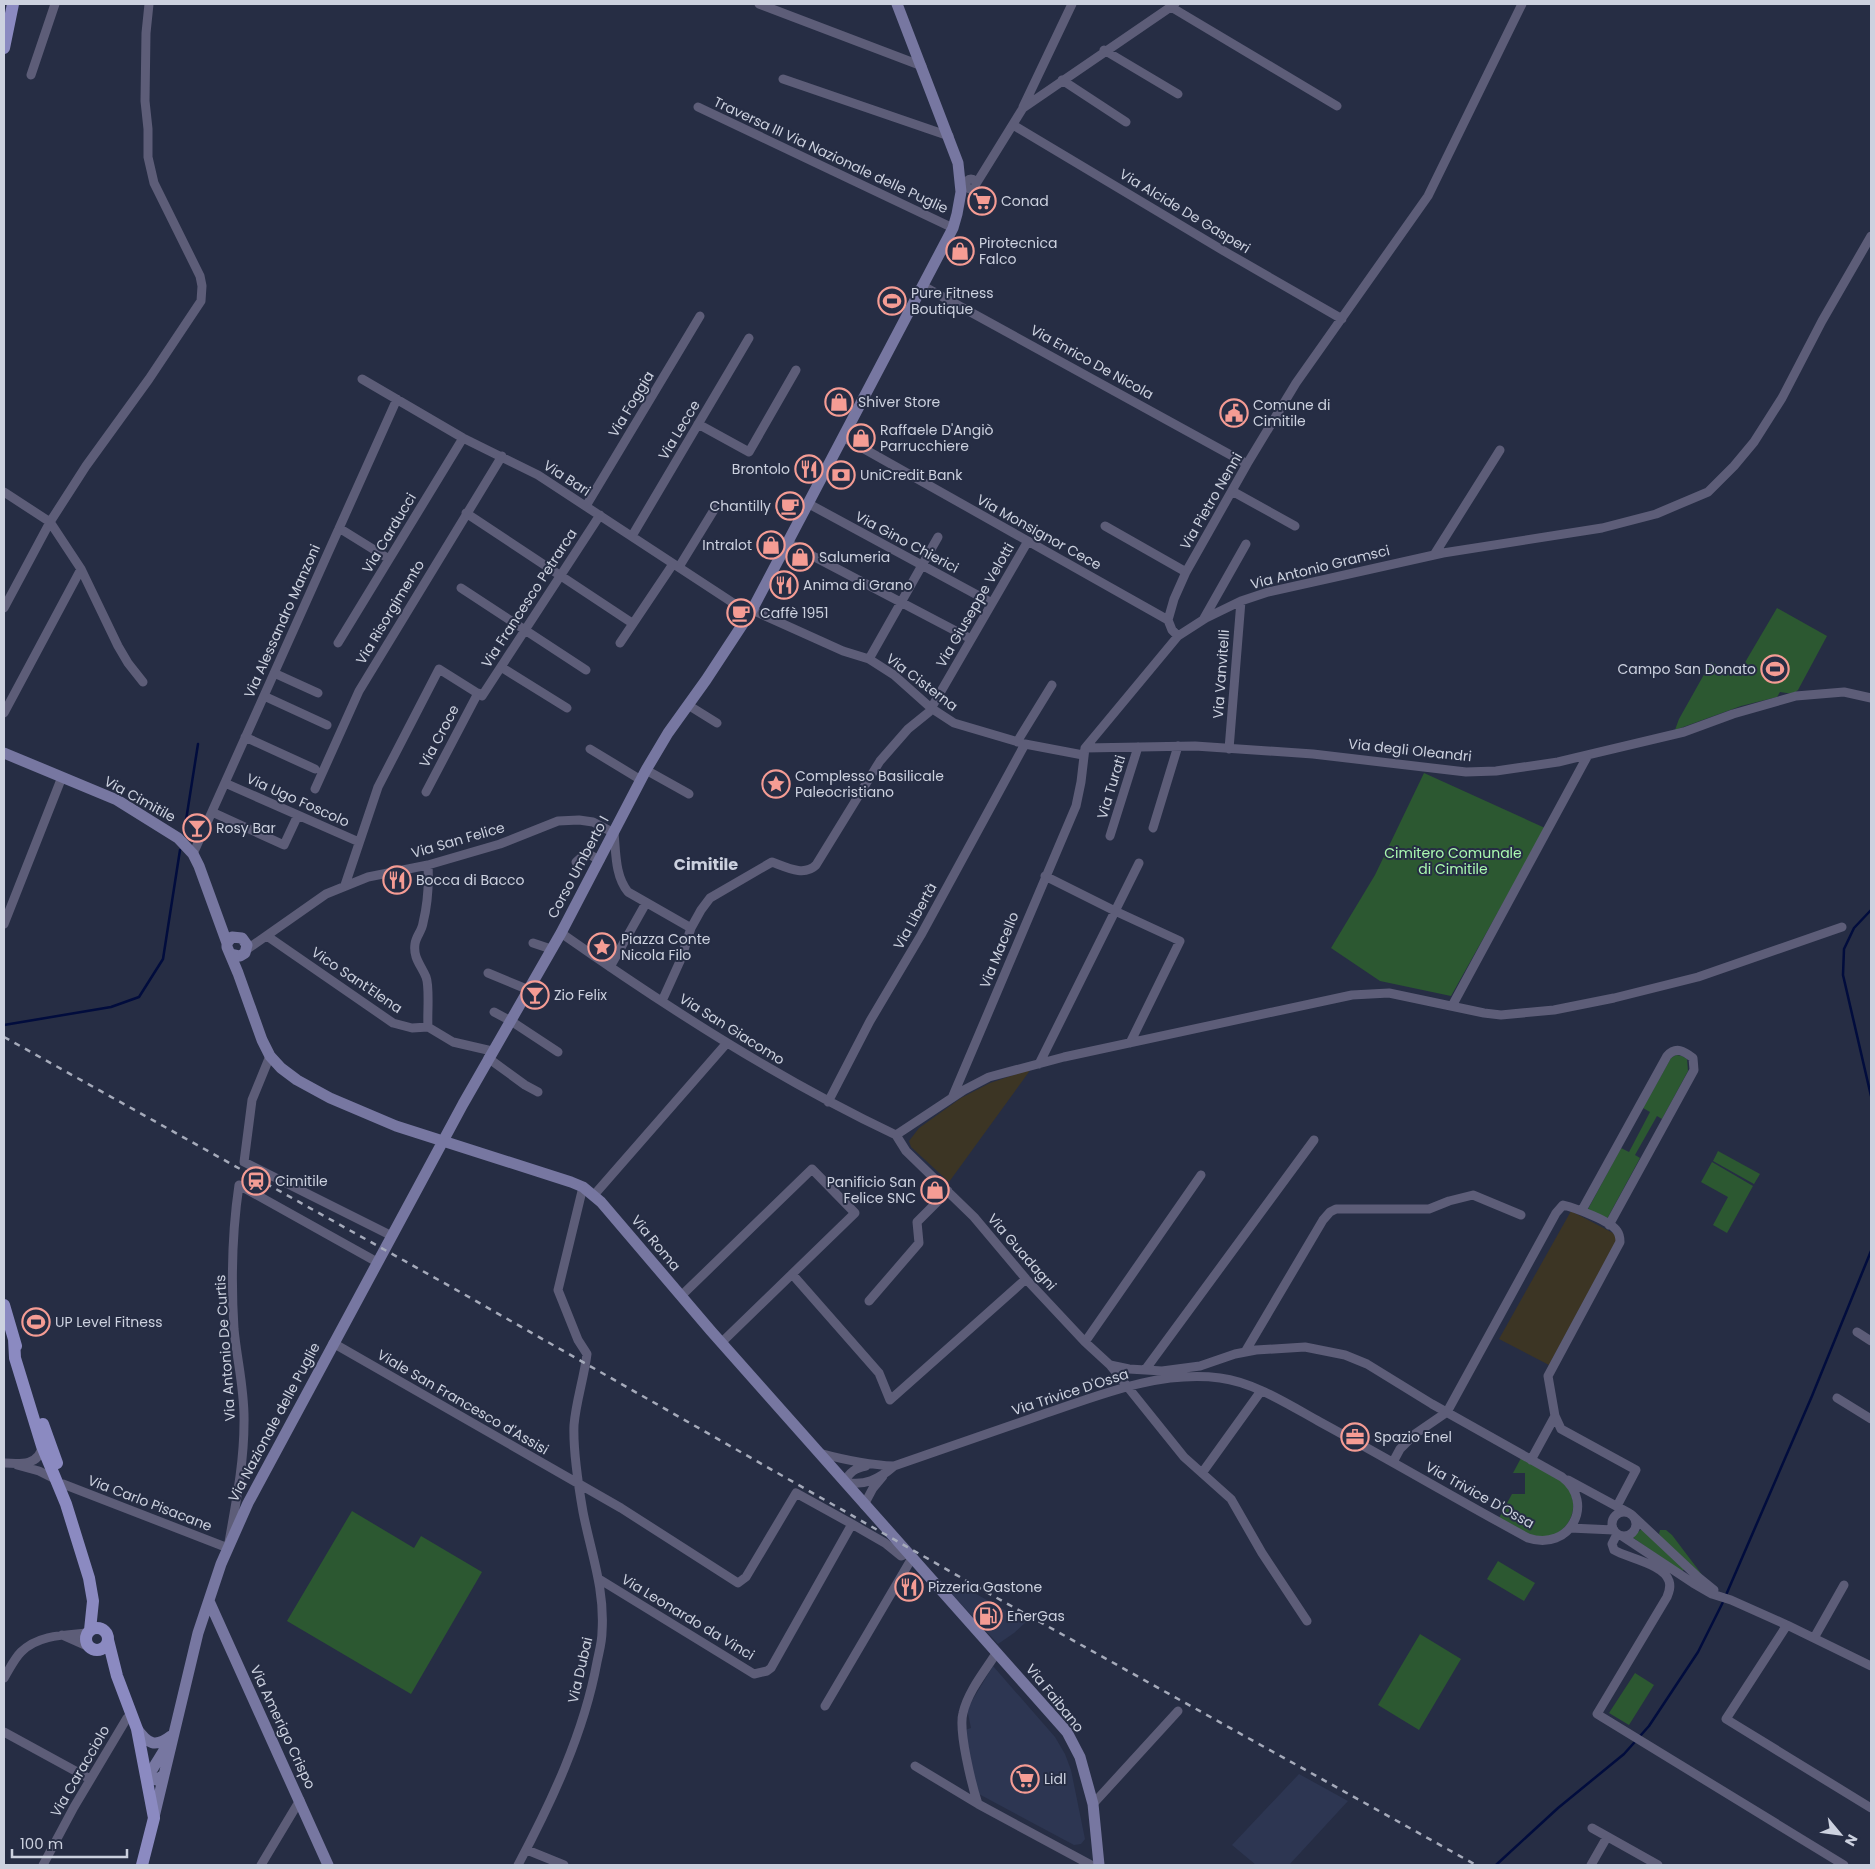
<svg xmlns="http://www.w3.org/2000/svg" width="1875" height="1869" font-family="Poppins,sans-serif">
<rect width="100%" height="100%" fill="#262d44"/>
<!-- built -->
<path fill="#2d3652" d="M962 1586 1026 1622 1014 1633 998 1644 951 1593Z
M993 1666 1055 1737 1065 1754 1071 1770 1085 1839 1081 1844 1074 1845 977 1793 965 1730 971 1728 967 1709Z
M1299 1774 1348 1801 1289 1865H1256L1232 1845Z"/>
<!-- education -->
<path fill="#3c3524" d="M1031 1069 949 1182 911 1147 909 1141 919 1128 961 1098 990 1083Z
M1571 1211 1613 1233 1616 1237V1241L1549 1365 1499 1339Z"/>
<!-- green -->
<path fill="#2c5831" d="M1777 608 1827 636 1798 690 1793 694 1780 692 1777 697 1741 706 1675 730 1679 719 1711 662 1737 676Z
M1424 773 1545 828 1451 996 1380 981 1331 948 1375 875Z
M1676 1055 1682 1056 1687 1059 1688 1071 1662 1119 1657 1116 1635 1155 1640 1158 1607 1219 1588 1209 1621 1148 1629 1152 1650 1112 1643 1108 1671 1058Z
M1718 1151 1760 1174 1754 1184 1713 1161Z
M1712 1162 1753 1186 1727 1233 1713 1225 1728 1197 1701 1182Z
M1521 1458C1536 1466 1561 1475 1569 1490 1583 1514 1560 1544 1533 1536 1522 1533 1510 1524 1499 1518L1512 1494H1525V1473H1513Z
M352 1511 414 1548 421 1536 482 1572 411 1694 287 1621Z
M1643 1528 1684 1569 1682 1572 1632 1537Z
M1660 1530H1666L1672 1535 1703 1576 1662 1538 1659 1534Z
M1498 1561 1535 1583 1524 1601 1487 1579Z
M1420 1634 1461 1659 1419 1730 1378 1705Z
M1635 1673 1654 1685 1629 1725 1609 1713Z"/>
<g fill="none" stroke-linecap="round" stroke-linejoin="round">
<!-- stream -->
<path stroke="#010c3d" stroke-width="2.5" d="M184 833 198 744
M1871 910 1854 928 1844 949 1843 975 1871 1096
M4 1025 111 1007 139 997 163 959 180 850
M1726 1595 1812 1396 1871 1251
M1496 1865 1558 1808 1624 1754 1649 1726 1698 1652 1724 1600"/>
<!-- street -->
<path stroke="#5d5d78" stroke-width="9" d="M759 4 922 66
M1171 7 1337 106
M1104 50 1178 94
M31 75 55 4
M783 79 949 136
M1062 80 1126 122
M698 107 953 228
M1023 107 1072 4
M1013 125 1229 254 1342 319
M966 184a5 5 0 1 1 10 0a5 5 0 1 1-10 0Z
M976 184 1023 108 1175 4
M923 286 1247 464
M362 379 463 438 538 475 750 614
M698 424 749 452 796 370
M843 437 1168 620
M1232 491 1295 526
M4 492 50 522 81 569 118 646 128 663 143 682
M809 504 992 603
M586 506 700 316
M466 513 632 623
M1105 526 1186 572
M339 528 389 559
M632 536 749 338
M788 543 971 639
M1434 555 1500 450
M679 567 717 505
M461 588 586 670
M4 608 50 522 86 466 149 379 201 301 202 286 200 276 154 183 148 157V129L145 101 146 33 149 4
M752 610 843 651 869 659 894 675 931 708 954 723 1025 744 1083 755
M1203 620 1246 544
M1178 636 1172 630 1168 620 1174 599 1186 572 1247 464 1296 383 1428 196 1522 4
M338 643 463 438
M620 643 673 564
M869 659 938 537
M501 667 567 708
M274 673 318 693
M264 696 327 725
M688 705 717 723
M4 713 81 569
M245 737 315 769
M1017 742 1052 685
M1085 748 1195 746 1313 754 1466 772 1496 771 1558 762 1684 732 1733 714 1796 696 1844 692 1871 698
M590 749 641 780
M1229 749 1241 601
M646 770 689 794
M225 783 359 842
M315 789 359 691 502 456
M426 792 478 693
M212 812 284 845 298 815
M1153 828 1178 746
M1110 836 1138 747
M193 854 397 399
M576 862 586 853 600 860
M428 865C429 885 428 903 423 923 422 931 416 936 415 944 413 958 421 965 426 977 430 987 427 1014 428 1027
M1045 876 1115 911 1180 941 1130 1043
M345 885 378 787 439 669 482 696 600 515
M4 924 62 777
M561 933C668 1008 778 1079 896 1135
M267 936 393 1023 412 1028 428 1027 453 1042 492 1051
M533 943 551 949
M246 950 326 894 368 877 428 865 500 844 558 821 579 820 593 822 614 833C616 853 615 876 628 892L691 928
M610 967 646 903
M488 973 529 990
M662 1001 681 959 691 928 701 910 710 898 772 862C786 867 804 877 816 865L880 761 908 729 929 712 1028 541
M1452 1006 1588 755
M494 1012 511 1021 558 1052
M270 1056 252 1100 244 1162 392 1236
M488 1058 525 1085 538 1092
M1039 1064 1139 863
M952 1098 1076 806 1081 782 1085 748 1178 636 1206 618 1241 601 1268 592 1443 553 1602 528 1656 514 1708 492 1734 466 1754 442 1782 398 1822 321 1871 236
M828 1102 870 1021 921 935 1025 744
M896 1135 964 1090 989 1077 1064 1057 1352 995 1389 993 1484 1013 1501 1015 1554 1010 1614 998 1698 977 1842 927
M896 1135 906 1151 974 1217 1026 1279 1085 1342 1110 1365 1184 1457 1231 1499 1262 1553 1307 1621
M594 1195 726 1044
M1582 1210 1667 1056C1676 1046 1684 1051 1693 1058L1694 1070 1609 1225
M792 1274 879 1373 890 1400 1026 1279
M681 1296 812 1169 855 1213 721 1343
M869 1301 919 1243 917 1222 948 1191
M1857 1332 1871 1341
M1085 1342 1201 1175
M333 1343 621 1508 738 1583 746 1577 796 1493 852 1524
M1245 1352 1323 1220 1330 1212 1336 1209H1429L1449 1201 1473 1195 1521 1215
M1145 1370 1314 1140
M1837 1398 1871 1419
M1555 1416 1561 1429 1636 1470 1617 1506
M819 1453C845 1460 868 1465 894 1466 943 1449 992 1432 1041 1415 1098 1396 1158 1370 1220 1378 1254 1382 1291 1406 1320 1422 1390 1460 1458 1500 1528 1538 1570 1552 1596 1503 1562 1477L1432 1404 1367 1364 1345 1355 1305 1347 1256 1350 1235 1354 1200 1366 1162 1371 1129 1369 1110 1365
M1393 1462 1400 1449 1415 1434 1447 1412 1556 1213 1563 1205C1575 1208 1611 1221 1617 1231 1620 1235 1620 1238 1620 1242L1548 1376 1555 1416 1531 1460
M4 1463C19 1464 40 1466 42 1446
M17 1465 39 1471 55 1479
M866 1466C855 1468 850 1472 844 1482 865 1486 878 1480 894 1466
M1202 1473 1261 1391
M1568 1480 1629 1513
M63 1484 228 1548C235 1507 244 1465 244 1423 245 1391 237 1361 234 1329 231 1281 232 1232 239 1185L377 1262
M864 1505 873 1488 883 1476
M1612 1524a12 12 0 1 1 24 0a12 12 0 1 1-24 0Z
M1633 1516 1698 1577 1714 1590
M1570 1528 1614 1530
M1617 1534 1612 1544 1614 1550C1627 1558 1664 1564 1669 1581 1671 1587 1669 1592 1667 1597L1597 1714 1844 1865
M1622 1536 1693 1583 1712 1594 1731 1600 1787 1625 1871 1666
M599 1579 754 1674 767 1671 771 1668 852 1524 885 1543 901 1556 908 1553
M1787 1625 1726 1719 1871 1808
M62 1635 89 1647
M1814 1638 1844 1585
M4 1678C9 1670 14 1659 21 1652 38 1635 64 1635 87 1633
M825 1706 912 1558
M4 1732 90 1779
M915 1766 978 1804 1091 1865
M978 1804C972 1786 958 1730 963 1713 968 1691 985 1671 997 1652
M1093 1804 1178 1711
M1592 1828 1658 1865
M527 1850 564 1865
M43 1865 74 1807 127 1718
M261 1865 300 1800
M518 1865C551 1803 584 1733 597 1662 599 1652 602 1642 602 1632 605 1589 591 1553 583 1512 579 1489 573 1449 574 1425 576 1401 584 1378 587 1354L578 1340 558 1290 583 1187
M1591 1865 1607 1837"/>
<!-- secondary -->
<path stroke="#7777a1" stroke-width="11" d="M4 753 117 800 178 838 193 854 199 866 227 943
M231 954 240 956 245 953 247 945 242 938 232 937 227 943V947L238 973 262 1040 270 1056 281 1068 297 1080 330 1098 396 1126 571 1182 583 1187 601 1202 711 1331 1067 1732 1080 1757 1093 1804 1099 1865
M209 1601 328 1865
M137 1729C148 1744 155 1748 171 1736
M164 1775 156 1780 147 1778 168 1744
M154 1817 198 1633 221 1564 248 1503 463 1104 561 933 646 770 668 733 706 680 752 610 953 228 957 214 961 192 958 163 897 4"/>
<!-- primary -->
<path stroke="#8b8ac1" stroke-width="12" d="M4 48 13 4
M4 1305 16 1346
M14 1339 15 1358 42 1446 66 1504 89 1578 93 1601 90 1630
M43 1424 57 1463
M86 1639a11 11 0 1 1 22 0a11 11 0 1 1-22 0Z
M108 1640 117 1676 137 1729 154 1818 142 1865"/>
<!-- rail -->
<path stroke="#a5aaba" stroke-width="2.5" stroke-dasharray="6 6" stroke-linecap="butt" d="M4 1037 453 1288 988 1593 1476 1865"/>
</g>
<!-- icons -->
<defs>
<g id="supermarket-ring" transform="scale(1.4375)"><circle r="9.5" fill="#262d44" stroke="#f59c94" stroke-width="1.5"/><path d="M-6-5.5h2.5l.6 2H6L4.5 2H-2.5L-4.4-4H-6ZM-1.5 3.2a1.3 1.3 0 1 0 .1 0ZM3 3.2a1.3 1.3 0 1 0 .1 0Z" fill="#f59c94"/></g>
<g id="shop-ring" transform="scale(1.4375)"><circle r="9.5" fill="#262d44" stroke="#f59c94" stroke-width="1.5"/><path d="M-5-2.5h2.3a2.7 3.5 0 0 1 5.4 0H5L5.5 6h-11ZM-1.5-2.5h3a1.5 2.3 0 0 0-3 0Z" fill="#f59c94"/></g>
<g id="stadium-ring" transform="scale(1.4375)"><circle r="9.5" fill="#262d44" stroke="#f59c94" stroke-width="1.5"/><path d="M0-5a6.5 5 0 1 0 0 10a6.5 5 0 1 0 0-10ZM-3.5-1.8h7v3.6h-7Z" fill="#f59c94"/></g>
<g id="civic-ring" transform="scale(1.4375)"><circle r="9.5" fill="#262d44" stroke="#f59c94" stroke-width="1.5"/><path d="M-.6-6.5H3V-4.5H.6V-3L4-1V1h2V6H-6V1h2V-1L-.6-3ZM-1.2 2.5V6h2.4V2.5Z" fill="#f59c94"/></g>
<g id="restaurant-ring" transform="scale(1.4375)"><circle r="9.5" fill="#262d44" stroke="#f59c94" stroke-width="1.5"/><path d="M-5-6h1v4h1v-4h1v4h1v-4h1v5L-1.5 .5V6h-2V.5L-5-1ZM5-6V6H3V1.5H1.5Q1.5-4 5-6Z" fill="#f59c94"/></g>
<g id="bank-ring" transform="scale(1.4375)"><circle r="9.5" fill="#262d44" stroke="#f59c94" stroke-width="1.5"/><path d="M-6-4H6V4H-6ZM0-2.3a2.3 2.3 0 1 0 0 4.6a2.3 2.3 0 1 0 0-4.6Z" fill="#f59c94"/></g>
<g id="cafe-ring" transform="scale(1.4375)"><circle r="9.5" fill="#262d44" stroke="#f59c94" stroke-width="1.5"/><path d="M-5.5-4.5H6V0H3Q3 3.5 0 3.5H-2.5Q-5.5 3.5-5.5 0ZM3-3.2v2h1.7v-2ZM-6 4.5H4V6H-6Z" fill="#f59c94"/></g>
<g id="sight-ring" transform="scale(1.4375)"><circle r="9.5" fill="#262d44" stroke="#f59c94" stroke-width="1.5"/><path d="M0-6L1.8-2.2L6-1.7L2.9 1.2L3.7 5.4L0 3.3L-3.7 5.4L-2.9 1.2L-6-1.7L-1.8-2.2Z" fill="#f59c94"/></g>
<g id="bar-ring" transform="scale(1.4375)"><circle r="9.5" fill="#262d44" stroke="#f59c94" stroke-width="1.5"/><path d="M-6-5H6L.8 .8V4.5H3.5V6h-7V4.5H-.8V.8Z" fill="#f59c94"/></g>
<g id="station-ring" transform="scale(1.4375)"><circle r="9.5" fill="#262d44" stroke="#f59c94" stroke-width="1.5"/><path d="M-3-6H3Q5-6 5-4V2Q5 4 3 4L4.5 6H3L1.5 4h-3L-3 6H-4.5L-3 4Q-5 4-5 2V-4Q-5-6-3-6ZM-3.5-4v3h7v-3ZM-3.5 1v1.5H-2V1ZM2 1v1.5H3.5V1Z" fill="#f59c94"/></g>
<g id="office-ring" transform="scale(1.4375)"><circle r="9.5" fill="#262d44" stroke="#f59c94" stroke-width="1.5"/><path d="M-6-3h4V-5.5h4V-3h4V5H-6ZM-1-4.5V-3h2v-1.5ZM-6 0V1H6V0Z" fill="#f59c94"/></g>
<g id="fuel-ring" transform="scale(1.4375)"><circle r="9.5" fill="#262d44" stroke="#f59c94" stroke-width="1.5"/><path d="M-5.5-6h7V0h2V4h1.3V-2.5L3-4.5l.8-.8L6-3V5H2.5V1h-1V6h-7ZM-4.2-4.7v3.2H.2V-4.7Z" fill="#f59c94"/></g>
</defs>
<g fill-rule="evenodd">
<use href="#supermarket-ring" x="982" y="201"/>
<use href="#shop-ring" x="960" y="251"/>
<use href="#stadium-ring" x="892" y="301"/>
<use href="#shop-ring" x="839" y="402"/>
<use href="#civic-ring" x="1234" y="413"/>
<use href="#shop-ring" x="861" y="438"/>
<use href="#restaurant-ring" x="809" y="469"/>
<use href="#bank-ring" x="841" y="475"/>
<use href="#cafe-ring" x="790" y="506"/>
<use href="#shop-ring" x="771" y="545"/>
<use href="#shop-ring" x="800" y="557"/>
<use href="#restaurant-ring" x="784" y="585"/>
<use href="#cafe-ring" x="741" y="613"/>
<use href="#stadium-ring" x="1775" y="669"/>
<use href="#sight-ring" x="776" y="784"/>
<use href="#bar-ring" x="197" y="828"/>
<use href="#restaurant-ring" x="397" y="880"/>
<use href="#sight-ring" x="602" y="947"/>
<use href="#bar-ring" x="535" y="995"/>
<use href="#station-ring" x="256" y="1181"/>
<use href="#shop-ring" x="935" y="1190"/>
<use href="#stadium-ring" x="36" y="1322"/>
<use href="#office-ring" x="1355" y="1437"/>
<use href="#restaurant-ring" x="909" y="1587"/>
<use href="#fuel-ring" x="988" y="1616"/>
<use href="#supermarket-ring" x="1025" y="1779"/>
</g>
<g text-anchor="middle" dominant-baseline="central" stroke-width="4" stroke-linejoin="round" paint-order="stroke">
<!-- street labels -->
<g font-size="14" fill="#ccd1df" stroke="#262d44">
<text transform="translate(831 155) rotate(25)">Traversa III Via Nazionale delle Puglie</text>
<text transform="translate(1185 211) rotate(31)">Via Alcide De Gasperi</text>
<text transform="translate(1092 362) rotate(29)">Via Enrico De Nicola</text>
<text transform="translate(631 404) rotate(-59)">Via Foggia</text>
<text transform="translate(679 430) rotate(-59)">Via Lecce</text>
<text transform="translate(567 478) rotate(33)">Via Bari</text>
<text transform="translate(1211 501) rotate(-60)">Via Pietro Nenni</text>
<text transform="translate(1039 532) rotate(29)">Via Monsignor Cece</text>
<text transform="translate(389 533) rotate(-59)">Via Carducci</text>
<text transform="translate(907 542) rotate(28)">Via Gino Chierici</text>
<text transform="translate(1320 567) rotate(-14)">Via Antonio Gramsci</text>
<text transform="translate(529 598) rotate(-57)">Via Francesco Petrarca</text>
<text transform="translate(975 605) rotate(-60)">Via Giuseppe Velotti</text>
<text transform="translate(390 612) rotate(-59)">Via Risorgimento</text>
<text transform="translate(282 621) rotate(-66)">Via Alessandro Manzoni</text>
<text transform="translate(1221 674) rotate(-86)">Via Vanvitelli</text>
<text transform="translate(922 682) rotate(37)">Via Cisterna</text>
<text transform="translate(439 736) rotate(-62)">Via Croce</text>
<text transform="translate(1410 750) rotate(6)">Via degli Oleandri</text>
<text transform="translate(1111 787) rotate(-73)">Via Turati</text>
<text transform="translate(140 799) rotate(29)">Via Cimitile</text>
<text transform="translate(298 800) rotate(24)">Via Ugo Foscolo</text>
<text transform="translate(458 840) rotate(-16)">Via San Felice</text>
<text transform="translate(578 867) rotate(-62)">Corso Umberto I</text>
<text transform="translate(915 916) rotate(-61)">Via Libertà</text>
<text transform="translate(999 950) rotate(-68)">Via Macello</text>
<text transform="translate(357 980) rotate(34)">Vico Sant'Elena</text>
<text transform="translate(732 1029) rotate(32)">Via San Giacomo</text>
<text transform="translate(656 1243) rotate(50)">Via Roma</text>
<text transform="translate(1022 1252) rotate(49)">Via Guadagni</text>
<text transform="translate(225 1348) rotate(-94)">Via Antonio De Curtis</text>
<text transform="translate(1070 1392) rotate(-18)">Via Trivice D'Ossa</text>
<text transform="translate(463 1402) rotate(30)">Viale San Francesco d'Assisi</text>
<text transform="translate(274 1422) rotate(-62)">Via Nazionale delle Puglie</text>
<text transform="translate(1480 1495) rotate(29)">Via Trivice D'Ossa</text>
<text transform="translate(150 1503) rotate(21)">Via Carlo Pisacane</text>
<text transform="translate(688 1617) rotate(31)">Via Leonardo da Vinci</text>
<text transform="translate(580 1670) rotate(-77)">Via Dubai</text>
<text transform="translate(1055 1698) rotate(51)">Via Faibano</text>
<text transform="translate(283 1727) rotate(65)">Via Amerigo Crispo</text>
<text transform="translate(80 1771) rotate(-60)">Via Caracciolo</text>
</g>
<!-- poi labels -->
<g font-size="14" fill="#ccd1df" stroke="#262d44" text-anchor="start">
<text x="1001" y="201">Conad</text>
<text x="979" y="243">Pirotecnica<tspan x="979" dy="16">Falco</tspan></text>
<text x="911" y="293">Pure Fitness<tspan x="911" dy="16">Boutique</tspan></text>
<text x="858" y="402">Shiver Store</text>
<text x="1253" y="405">Comune di<tspan x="1253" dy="16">Cimitile</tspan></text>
<text x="880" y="430">Raffaele D'Angiò<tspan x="880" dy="16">Parrucchiere</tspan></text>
<text x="790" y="469" text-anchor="end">Brontolo</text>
<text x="860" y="475">UniCredit Bank</text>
<text x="771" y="506" text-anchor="end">Chantilly</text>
<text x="752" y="545" text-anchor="end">Intralot</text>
<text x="819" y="557">Salumeria</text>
<text x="803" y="585">Anima di Grano</text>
<text x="760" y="613">Caffè 1951</text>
<text x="1756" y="669" text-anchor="end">Campo San Donato</text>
<text x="795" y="776">Complesso Basilicale<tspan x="795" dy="16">Paleocristiano</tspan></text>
<text x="216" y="828">Rosy Bar</text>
<text x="416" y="880">Bocca di Bacco</text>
<text x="621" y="939">Piazza Conte<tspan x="621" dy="16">Nicola Filo</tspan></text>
<text x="554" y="995">Zio Felix</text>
<text x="275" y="1181">Cimitile</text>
<text x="916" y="1182" text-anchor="end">Panificio San<tspan x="916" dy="16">Felice SNC</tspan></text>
<text x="55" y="1322">UP Level Fitness</text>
<text x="1374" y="1437">Spazio Enel</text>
<text x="928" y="1587">Pizzeria Gastone</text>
<text x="1007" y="1616">EnerGas</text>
<text x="1044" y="1779">Lidl</text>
</g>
<!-- park labels -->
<g font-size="14" fill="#aaf9b0" stroke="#262d44">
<text x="1453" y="853">Cimitero Comunale<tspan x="1453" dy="16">di Cimitile</tspan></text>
</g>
<!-- quarter labels -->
<g font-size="16" font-weight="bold" fill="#ccd1df" stroke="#262d44">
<text x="706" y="864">Cimitile</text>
</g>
</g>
<!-- border -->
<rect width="1875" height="1869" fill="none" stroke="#ccd1df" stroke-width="10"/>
<!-- north arrow -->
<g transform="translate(1840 1834) rotate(119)" stroke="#262d44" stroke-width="4" paint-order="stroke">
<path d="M0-4L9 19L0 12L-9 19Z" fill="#ccd1df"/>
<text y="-8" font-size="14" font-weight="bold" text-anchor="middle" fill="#ccd1df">N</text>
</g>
<!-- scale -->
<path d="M12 1849v8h115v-8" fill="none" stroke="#ccd1df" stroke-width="2.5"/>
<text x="20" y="1849" font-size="15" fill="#ccd1df" stroke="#262d44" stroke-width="4" paint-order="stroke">100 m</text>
</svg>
